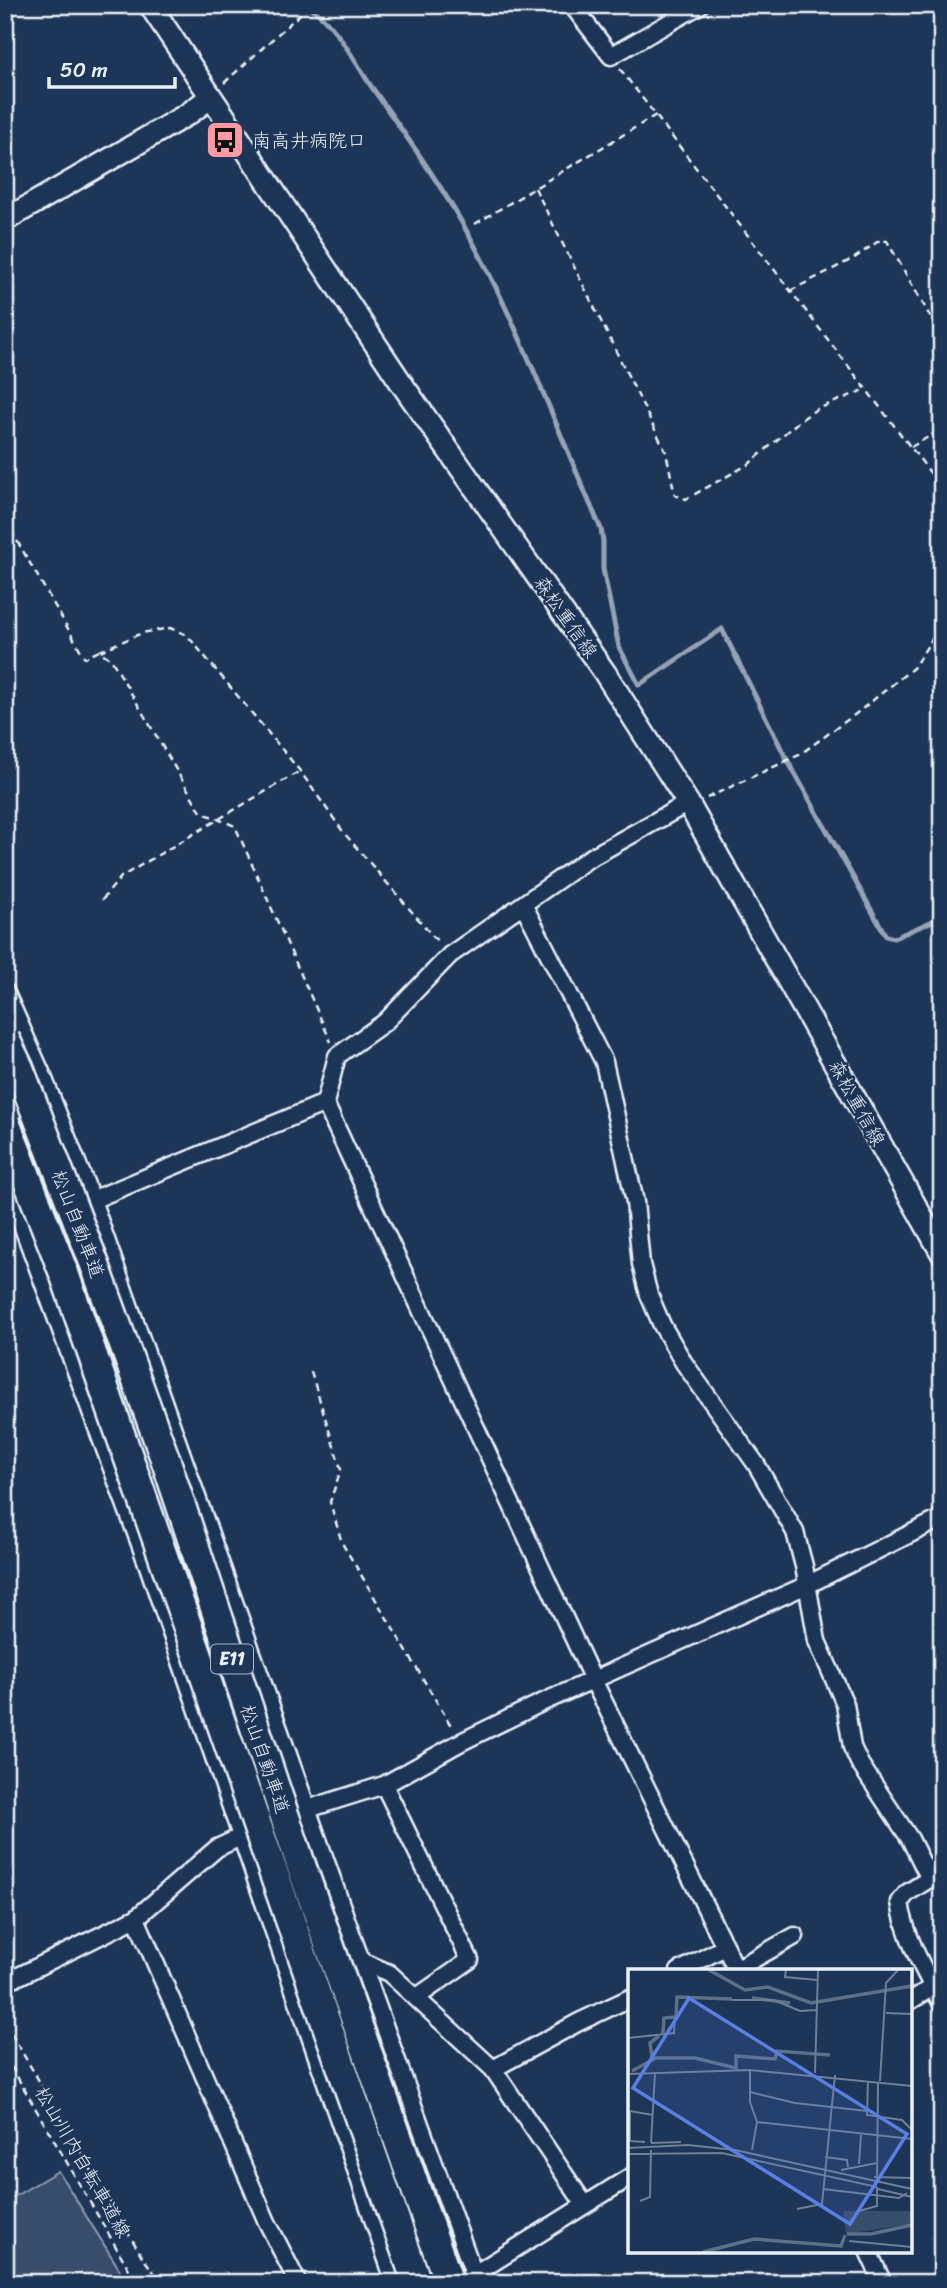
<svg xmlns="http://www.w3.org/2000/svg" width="947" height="2288" font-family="Sriracha,'Klee One',sans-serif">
<rect width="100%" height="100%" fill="#1d3557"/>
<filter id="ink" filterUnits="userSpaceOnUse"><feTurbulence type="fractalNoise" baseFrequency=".0143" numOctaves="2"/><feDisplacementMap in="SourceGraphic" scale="14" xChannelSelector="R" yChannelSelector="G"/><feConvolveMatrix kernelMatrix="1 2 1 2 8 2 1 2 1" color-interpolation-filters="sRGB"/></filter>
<g filter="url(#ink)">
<!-- green -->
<path fill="#374d6c" stroke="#909fb2" stroke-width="2" d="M58 2171 128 2283H5V2202Z"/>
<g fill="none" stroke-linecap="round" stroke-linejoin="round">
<!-- stream -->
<path stroke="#95a4b5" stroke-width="5" d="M276 5 281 9 296 5
M304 5C331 15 355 62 371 86 406 136 441 184 470 237 521 330 558 432 601 529L603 541V569L619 647 639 685 722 629 784 754 886 936 894 938 942 917"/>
<!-- street casing -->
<g stroke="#e8f1f8" stroke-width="21">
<path id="street" d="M572 5 611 56 700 5
M688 803 588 859 450 955 385 1022 337 1056 325 1103 594 1682 737 1971
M523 904 604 1062 635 1202 641 1264 649 1295 662 1325 684 1363 756 1464 795 1532 804 1566 817 1641 845 1704 852 1747 860 1764 910 1839 929 1877
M5 991 44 1079 92 1200 361 1961 474 2274 485 2283
M5 1179 147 1563 395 2283
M92 1200 325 1103
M384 1785 470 1960 417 1997
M298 1812 384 1785 461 1742 541 1703 807 1585 942 1518
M942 1871 907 1893 900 1902C905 1938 925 1972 942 2004
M136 1918 267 2222 298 2283
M361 1961 389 1973 493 2069 585 2205
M736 1969 795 1936
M679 1971 725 1947
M5 1974 13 1978 19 1976 136 1918 217 1848 249 1833
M910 2001 941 1982
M493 2069 579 2022 630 1998
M868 2251 883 2283
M460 2283 630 2177"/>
</g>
<!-- secondary casing -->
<g stroke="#e8f1f8" stroke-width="26">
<path id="secondary" d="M150 5 404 387 605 673 688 803 942 1253
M5 220 188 114 211 97"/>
</g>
<!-- path -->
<path stroke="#e8f1f8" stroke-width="2.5" stroke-dasharray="7 5" stroke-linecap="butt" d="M620 69 942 488
M224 83 310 5
M535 188 666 452 675 495 686 499 749 464 798 422 815 410 864 390
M475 224 656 115
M790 291 856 257 880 240 887 241 942 337
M911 447 942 429
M5 520 85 658 99 651 111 659 201 812 235 826 331 1042
M100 651 142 633 170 628 187 635 300 771 344 833 438 942
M707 798 799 755 857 713 913 668 942 624
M102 900 121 877 300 771
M311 1372 341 1469 330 1502 342 1543 453 1729
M5 2023 143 2258 162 2283
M5 2056 137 2283"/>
<!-- street -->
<use href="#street" stroke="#1d3557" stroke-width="16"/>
<!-- secondary -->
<use href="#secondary" stroke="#1d3557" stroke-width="21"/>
<!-- highway-bridge casing -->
<g stroke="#e8f1f8" stroke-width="33" stroke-linecap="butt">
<path id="highway-bridge" d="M5 1039 19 1068 95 1265 167 1464 302 1868 449 2283
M5 1122 65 1276 417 2283"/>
</g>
<!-- highway-bridge -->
<use href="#highway-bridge" stroke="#1d3557" stroke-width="28"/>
</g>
</g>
<!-- icons -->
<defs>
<g id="bus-square" transform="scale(2.0125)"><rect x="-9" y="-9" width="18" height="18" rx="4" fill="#ff9aa2" stroke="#1d3557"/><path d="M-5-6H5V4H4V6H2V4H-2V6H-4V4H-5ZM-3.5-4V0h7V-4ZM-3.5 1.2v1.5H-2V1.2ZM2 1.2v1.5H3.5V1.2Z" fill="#111"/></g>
</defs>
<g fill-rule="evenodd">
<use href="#bus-square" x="225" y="140"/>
</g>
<g text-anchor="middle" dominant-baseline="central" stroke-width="5" stroke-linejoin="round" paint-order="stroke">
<!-- shield labels -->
<rect fill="#1d3557" stroke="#abb9c8" stroke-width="2" x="211" y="1644.5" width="42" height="29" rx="5"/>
<g font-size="18" font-weight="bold" fill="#e8f1f8">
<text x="232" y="1659">E11</text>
</g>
<!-- poi labels -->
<g font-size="19" fill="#e8f1f8" stroke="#1d3557" text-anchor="start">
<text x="252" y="140">南高井病院口</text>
</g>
<!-- street labels -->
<g font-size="19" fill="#e8f1f8" stroke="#1d3557">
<text transform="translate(566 617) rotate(55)">森松重信線</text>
<text transform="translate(857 1103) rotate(61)">森松重信線</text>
<text transform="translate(78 1224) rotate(69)">松山自動車道</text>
<text transform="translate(265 1759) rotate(71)">松山自動車道</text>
<text transform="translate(83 2162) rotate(60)">松山川内自転車道線</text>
</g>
</g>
<!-- overview -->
<g transform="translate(628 1969)">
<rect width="284" height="284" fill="#1d3557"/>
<path d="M215 242H283V255L218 265Z" fill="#374d6c"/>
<path fill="none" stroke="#5d7089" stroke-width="3.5" d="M81 1 117 21 140 18 183 34 284 17M124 29 162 34M35 64 36 49 48 48 49 28 104 30M24 88 22 74 31 67M4 102 28 89H67L108 99V87L147 90 149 82 202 86M219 265H243L284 256M75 283 126 270 213 277 217 266"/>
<path fill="none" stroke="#6e8097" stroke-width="2" d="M158 1 157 8 189 11M104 31H146L172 42 189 41M258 44 284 45M0 69 46 64 47 48M122 101V133L129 153 124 181M187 104 190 1M0 105 122 101 284 117M240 112 239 146 274 151 284 161M252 112 258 14 270 1M122 123 167 134 239 142M2 142V172L17 173M2 142 25 146M129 153 284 170M23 174 53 173M23 174 27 104M0 179 60 176 107 181 284 220M0 185 94 184 249 218M197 188 219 191 220 198M231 195 233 166M213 201 249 194M246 208 284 209M249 211 250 113M195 220 271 229 279 224M250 220 284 228M12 232 22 228 23 181M169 240 194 235 207 106M231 242 249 237V218M221 272 284 278"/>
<path fill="#5a7fe2" fill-opacity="0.15" stroke="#5a7fe2" stroke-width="3.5" d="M61 29 279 165 222 255 5 119Z"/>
<rect width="284" height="284" fill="none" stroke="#e8f1f8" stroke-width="3.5"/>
</g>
<!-- margin -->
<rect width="947" height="2288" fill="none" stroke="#1d3557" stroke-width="28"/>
<rect x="14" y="14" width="919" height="2260" fill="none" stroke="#e8f1f8" stroke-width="2.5" filter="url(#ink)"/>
<!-- scale -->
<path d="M49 77v10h126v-10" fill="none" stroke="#e8f1f8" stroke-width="3.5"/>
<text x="60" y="77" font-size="21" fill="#e8f1f8" stroke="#1d3557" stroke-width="5" paint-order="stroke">50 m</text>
</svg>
